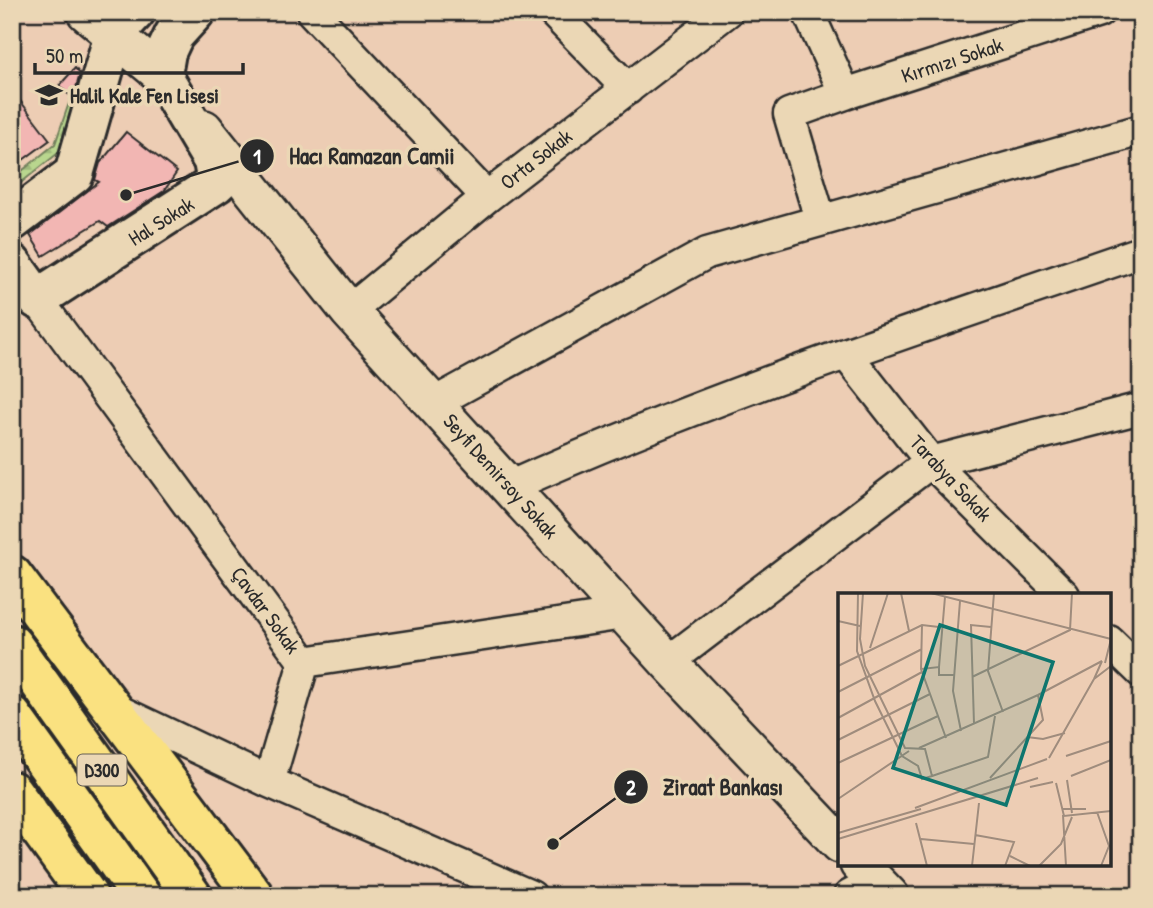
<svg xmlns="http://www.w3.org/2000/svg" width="1153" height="908" font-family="'Patrick Hand',sans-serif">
<defs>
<pattern id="forest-firs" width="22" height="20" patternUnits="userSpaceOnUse" patternTransform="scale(1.75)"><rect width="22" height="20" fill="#b9d68e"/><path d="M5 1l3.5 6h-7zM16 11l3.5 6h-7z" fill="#9fb87b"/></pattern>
</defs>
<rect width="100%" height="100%" fill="#edcdb4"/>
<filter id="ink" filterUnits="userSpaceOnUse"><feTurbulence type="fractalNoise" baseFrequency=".0143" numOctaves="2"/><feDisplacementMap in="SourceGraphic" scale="14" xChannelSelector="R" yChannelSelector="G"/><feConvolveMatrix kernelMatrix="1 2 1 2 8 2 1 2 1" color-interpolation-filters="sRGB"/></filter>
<g filter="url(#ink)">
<!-- forest -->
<path fill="url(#forest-firs)" stroke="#72805c" stroke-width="2" d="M70 100 79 104 62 150 12 190V179L55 144Z"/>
<!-- building -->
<path fill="#f2b6b3" stroke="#2b2b2b" stroke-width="2" d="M75 68 80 74 73 98 59 86Z
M12 90 50 140 12 168Z
M126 132 177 172 164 191 108 227 100 221 43 256 30 235 99 182 95 180 100 163Z"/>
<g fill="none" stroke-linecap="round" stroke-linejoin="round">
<!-- minor casing -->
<g stroke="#2b2b2b" stroke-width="35">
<path id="minor" d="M312 12 487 197
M553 12 628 89
M808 12 845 94 789 114 820 219
M845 94 1099 12
M37 299 304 662 624 614
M349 311 487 197 727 12
M846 354 931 462 1064 595
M434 403 707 253 1141 130
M511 486C715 394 929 325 1141 252
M1109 641 1141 672
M668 662 931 462 1141 408
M113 708 269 782 531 896
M269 782 304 662
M849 896 875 882"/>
</g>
<!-- tertiary casing -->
<g stroke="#2b2b2b" stroke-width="42">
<path id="tertiary" d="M86 12 162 75
M204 129 349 311 668 662 840 844
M859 864 890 896"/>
</g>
<!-- secondary casing -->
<g stroke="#2b2b2b" stroke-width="44">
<path id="secondary" d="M12 221 74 174 114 34 135 12
M12 264 37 299 217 183 213 161 162 75 166 52 174 35 195 12"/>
</g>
<!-- trunk casing -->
<g stroke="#2b2b2b" stroke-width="44">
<path id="trunk" d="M12 575 254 896
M12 644 192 896
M12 716 141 896
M12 791 88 896"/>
</g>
<!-- minor -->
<use href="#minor" stroke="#ebd7b5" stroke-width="30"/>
<!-- tertiary -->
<use href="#tertiary" stroke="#ebd7b5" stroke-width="37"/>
<!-- secondary -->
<use href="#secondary" stroke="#ebd7b5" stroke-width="38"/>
<!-- trunk -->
<use href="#trunk" stroke="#fae180" stroke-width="38"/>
</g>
</g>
<!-- icons -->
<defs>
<g id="school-bare" transform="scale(2.1)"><path d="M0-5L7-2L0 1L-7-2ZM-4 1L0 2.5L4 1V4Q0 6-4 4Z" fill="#2b2b2b" stroke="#ebd7b5" stroke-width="2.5" paint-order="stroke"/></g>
</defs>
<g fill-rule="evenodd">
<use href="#school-bare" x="49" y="95"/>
</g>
<g text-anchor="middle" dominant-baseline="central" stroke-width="7" stroke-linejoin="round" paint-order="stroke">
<!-- shield labels -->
<rect fill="#ebd7b5" stroke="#655f54" stroke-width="2" x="77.5" y="754.5" width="49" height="31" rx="5"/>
<g font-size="19" font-weight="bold" fill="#2b2b2b">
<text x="102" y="770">D300</text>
</g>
<!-- street labels -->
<g font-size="21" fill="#2b2b2b" stroke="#ebd7b5">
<text transform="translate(952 60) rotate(-18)">Kırmızı Sokak</text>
<text transform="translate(536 159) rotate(-38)">Orta Sokak</text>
<text transform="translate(161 221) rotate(-32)">Hal Sokak</text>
<text transform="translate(501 476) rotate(48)">Seyfi Demirsoy Sokak</text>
<text transform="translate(951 478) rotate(47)">Tarabya Sokak</text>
<text transform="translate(266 610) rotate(54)">Çavdar Sokak</text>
</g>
<!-- poi labels -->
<g font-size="21" font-weight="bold" fill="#2b2b2b" stroke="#ebd7b5" text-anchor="start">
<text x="70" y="95">Halil Kale Fen Lisesi</text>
</g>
</g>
<!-- overview -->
<g transform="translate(838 593)">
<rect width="273" height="273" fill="#edcdb4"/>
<path fill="none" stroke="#9f8c7d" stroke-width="2" d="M20 0 19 58 37 108 64 163 80 173 84 186 94 183 87 156 67 155 27 73 22 46 25 0M63 0 71 38M93 0 273 46M156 0 150 78 165 119M122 8 115 98 123 138M0 28 22 33M84 32 83 76 108 145M32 55 50 0M264 68 256 86 273 73M267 70 273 46M0 73 84 32 101 34M101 74 107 4M83 76 101 74V82H116M134 84 232 37 234 0M0 99 84 56M0 125 84 79M136 131 133 32 153 34M189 144 205 146 227 140M0 147 92 101M81 155 200 102 264 68M228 163 273 148M211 165 256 86M0 170 100 123M94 183 150 164 157 123M233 183 273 167M152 185 205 127 200 102M229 187 234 220M218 190 226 223 273 218M192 194 215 189M0 206 71 158M77 215 209 166M225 216H248M259 219 271 253 263 273M225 222 228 273M78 230 89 273M0 240 83 216M137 242 176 249 167 273M0 246 200 185M83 246 136 251M172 263 192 273M134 273 141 210M201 273 223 251 234 224"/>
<path fill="#0f766e" fill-opacity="0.15" stroke="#0f766e" stroke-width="3.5" d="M102 32 215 69 168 212 55 175Z"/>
<rect width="273" height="273" fill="none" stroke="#2b2b2b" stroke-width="3.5"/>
</g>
<!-- callouts -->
<path fill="none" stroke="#2b2b2b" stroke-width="2.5" d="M126 195L257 156M553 844L631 787"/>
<g fill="#2b2b2b" stroke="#ebd7b5" stroke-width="2.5">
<circle cx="126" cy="195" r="7"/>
<circle cx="553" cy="844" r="7"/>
<circle cx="257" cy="156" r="18"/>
<circle cx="631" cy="787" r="18"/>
</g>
<g font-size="21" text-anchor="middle" font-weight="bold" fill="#fff">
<text x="257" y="164">1</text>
<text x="631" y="795">2</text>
</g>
<g font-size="23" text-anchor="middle" font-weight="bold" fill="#2b2b2b" stroke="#ebd7b5" stroke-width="7" stroke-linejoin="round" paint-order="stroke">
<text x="372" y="164">Hacı Ramazan Camii</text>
<text x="723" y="795">Ziraat Bankası</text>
</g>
<!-- margin -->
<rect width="1153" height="908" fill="none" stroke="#ebd7b5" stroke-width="42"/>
<rect x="21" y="21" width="1111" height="866" fill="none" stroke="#2b2b2b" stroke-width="2.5" filter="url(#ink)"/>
<!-- scale -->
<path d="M35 63v10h208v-10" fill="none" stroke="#2b2b2b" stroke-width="3.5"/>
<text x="46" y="63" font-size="21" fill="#2b2b2b" stroke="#ebd7b5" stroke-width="5" paint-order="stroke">50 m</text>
</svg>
